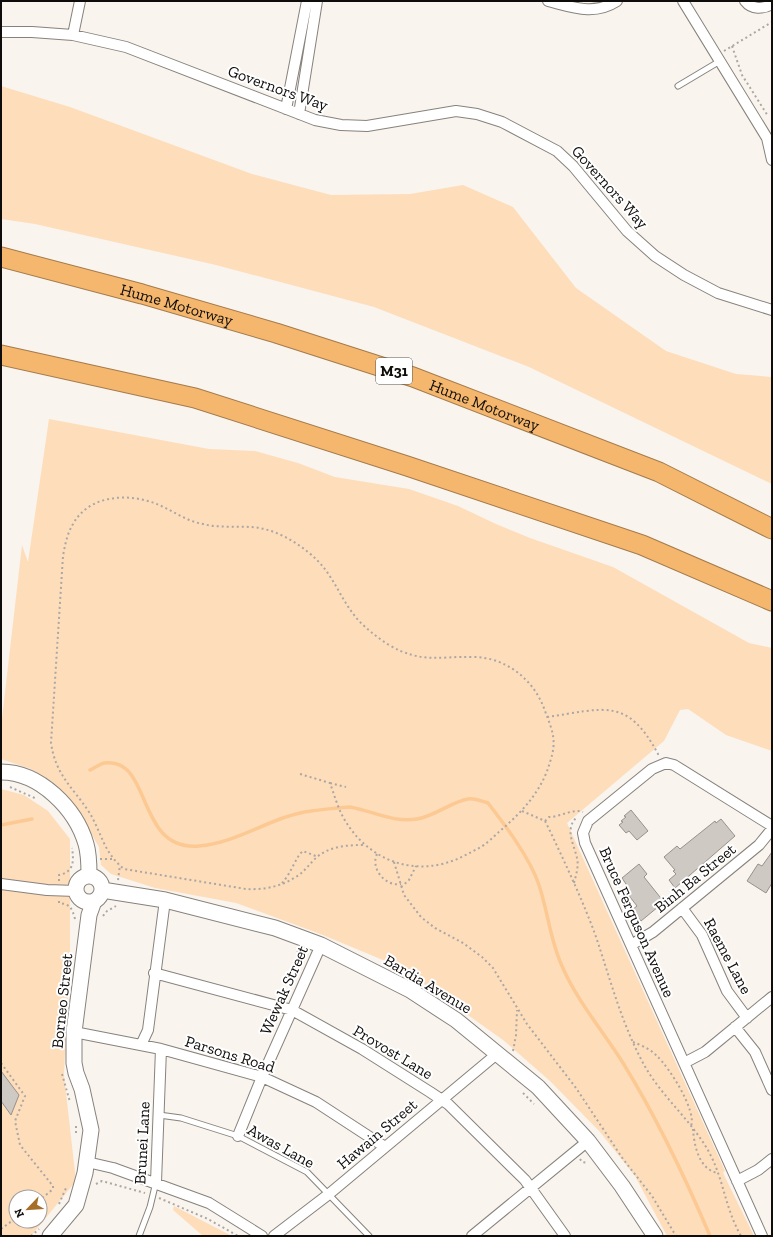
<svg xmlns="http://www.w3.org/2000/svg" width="773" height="1237" font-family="'Zilla Slab',serif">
<rect width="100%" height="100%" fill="#f9f4ee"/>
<!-- green -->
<path fill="#feddbb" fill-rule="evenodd" d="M1 86 70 107 252 174 331 195 410 194 463 185 513 207 576 288 666 351 736 374 772 377V484L529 367 374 307 216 265 35 224 1 219Z
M49 419 209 449 255 451 298 463 335 477 409 489 458 506 496 524 530 538 613 567 749 643 772 648V751L726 735 688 709 680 710 664 741 567 823 725 1171 723 1172 724 1175 754 1236H667L635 1176 600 1132 550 1081 503 1040 402 968 323 935 236 903 155 888 111 874 101 865 99 847 78 811 57 787 31 769 1 759V727L22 545 28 562Z
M1 789 24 795 48 811 70 839V948L64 1075 76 1181 31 1236H1ZM16 1197H40V1221H16Z
M174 1206 232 1236H203L173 1210Z"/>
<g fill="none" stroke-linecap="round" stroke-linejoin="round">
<!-- stream -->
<path stroke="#fcc993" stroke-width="3.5" d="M90 770C94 768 100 764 104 763 153 756 135 852 199 846 238 843 272 816 311 811 317 810 345 807 350 807 373 811 393 823 417 819 435 816 453 801 468 799 473 798 482 801 488 803 505 825 530 858 539 885 548 912 550 940 562 966 577 1001 603 1031 623 1063 657 1118 685 1177 710 1236
M1 825 32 819"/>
</g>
<!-- building -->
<path fill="#cec9c3" stroke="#97918c" d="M631 810 648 831 637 840 629 831 626 833 619 825 623 822 621 821 626 817 624 816Z
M721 819 735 836 675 888 669 880 676 874 673 871 675 870 664 857 677 846 680 849 715 821 716 823Z
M772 852V883L766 893 747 881 758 864 762 866Z
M639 864 647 874 644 877 664 902 641 921 632 910 637 906 630 897 628 892 630 890 622 878Z
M1 1071 19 1095 11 1115 1 1101Z"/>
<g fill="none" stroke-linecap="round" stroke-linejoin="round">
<!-- lane casing -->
<g stroke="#87827c" stroke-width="7">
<path id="lane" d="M678 86 720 61
M159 1115 181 1118 238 1136 307 1172 369 1236
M139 1236 150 1207 156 1182"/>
</g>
<!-- street casing -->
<g stroke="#87827c" stroke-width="12">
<path id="street" d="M548 1C572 7 594 16 617 1
M683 1 767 138 772 160
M745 1C752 10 763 9 772 4
M1 32H32L73 35 126 47 315 120 341 125 367 126 456 111 477 114 502 122 557 151 573 166 627 231 655 256 684 275 718 293 772 310
M73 35 80 1
M286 109 307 1
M299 114 317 1
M1 884 47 890 76 891
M682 908 702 935 727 991 747 1018
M631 945 653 932 759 845 772 829
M154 973 292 1010 362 1049 430 1092 448 1104 525 1180 565 1236
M735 1027 755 1052 772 1090
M74 1032 161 1049 262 1077 316 1102 385 1147
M141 1045 148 1030 165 900
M684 1063 705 1052 772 997
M238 1136 262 1077 321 945
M87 1162 113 1168 209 1203 262 1236
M737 1181 758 1170 772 1159
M156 1182 161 1049
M274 1236 329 1194 498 1053
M472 1236 588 1141
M762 1236 585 843 583 833 588 821 652 769 666 763 674 765 772 826"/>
</g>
<!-- secondary casing -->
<g stroke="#87827c" stroke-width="17">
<path id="secondary" d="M1 772C40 772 76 809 86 844 89 854 89 865 89 875
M76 889a13 13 0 1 1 26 0a13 13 0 1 1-26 0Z
M102 890 165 900 275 928 321 945 410 990 456 1020 538 1087 588 1141 622 1186 655 1236
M50 1236 76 1205 85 1173 91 1130 82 1089 76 1073 74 1063V1032L89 915 94 901"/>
</g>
<!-- highway casing -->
<g stroke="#a47b4b" stroke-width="21">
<g id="highway">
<path id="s1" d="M1 257 142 294 276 333 413 377 659 472 772 529"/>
<path d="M1 355 195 398 407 466 642 545 772 601"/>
</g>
</g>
<!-- path -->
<path stroke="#aba7a3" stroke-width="2" stroke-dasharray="2 3" stroke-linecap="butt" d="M732 46 742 75 768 116
M724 51 772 22
M547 717C604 709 627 696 658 754L656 755
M300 774 330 783C334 794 337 805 342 815 361 852 400 874 442 864 455 861 466 855 477 849 486 845 493 837 500 831 522 812 542 791 550 762 557 741 553 732 545 711 535 681 507 657 473 657 439 656 422 664 389 645 378 638 368 630 359 621 339 599 334 572 308 552 292 539 271 528 251 527 235 526 218 528 203 524 185 521 171 509 154 503 127 493 89 495 73 524 67 534 65 545 63 556L51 743C56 776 72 786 89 812 102 833 103 852 124 869L246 889C262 890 280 887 294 878 304 873 309 864 317 857 330 846 348 845 364 845
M330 783 346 787
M10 787 37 799
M522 811 545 821 550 831C566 865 582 899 595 934 610 978 620 1019 642 1061 660 1096 692 1120 710 1154 724 1181 725 1208 741 1236
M545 821 549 817C561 817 573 808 583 812
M377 854C370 869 386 887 401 884
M100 859H113
M394 862 404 895 421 917 435 928 463 943 482 957 493 968 527 1024 576 1088 623 1159 652 1196 676 1236
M118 880 120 865
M59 881V875C74 872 74 861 72 848
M282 883C291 874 296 856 303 851L318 857
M574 883C576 875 579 866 577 858 574 844 564 829 577 817
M401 887 409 880 416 866
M59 901V903C70 904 72 908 75 919
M103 916 107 911 116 906
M297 951 304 956
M633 1042C641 1045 650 1049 657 1056 669 1067 697 1111 691 1126
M513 1051 516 1035 517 1010
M1 1063 25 1096 15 1121 20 1145 53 1186V1189L40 1200
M62 1074 70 1102
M523 1093 534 1104
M76 1126V1135
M693 1129C694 1145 699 1170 718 1173
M580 1159 582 1162 588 1163
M96 1184 102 1181 145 1193
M159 1198 208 1219 238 1236
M59 1204 66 1188
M1 1229 16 1218
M31 1236 39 1229"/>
<!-- lane -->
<use href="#lane" stroke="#fff" stroke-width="5"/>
<!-- street -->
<use href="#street" stroke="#fff" stroke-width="10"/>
<!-- secondary -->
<use href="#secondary" stroke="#fff" stroke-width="15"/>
<!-- highway -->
<use href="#highway" stroke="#f5b66e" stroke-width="19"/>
</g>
<g text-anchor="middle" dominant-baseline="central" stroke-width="4" stroke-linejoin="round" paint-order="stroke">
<!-- shield labels -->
<rect fill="#fff" stroke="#575654" stroke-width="1" x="376" y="358" width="36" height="26" rx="3"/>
<g font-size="15" font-weight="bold" fill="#0f0d0b">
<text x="394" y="371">M31</text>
</g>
<!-- street labels -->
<g font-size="16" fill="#0f0d0b" stroke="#fff">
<text transform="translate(278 88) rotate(20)">Governors Way</text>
<text transform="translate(610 187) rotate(48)">Governors Way</text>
<text stroke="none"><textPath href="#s1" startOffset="182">Hume Motorway</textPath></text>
<text stroke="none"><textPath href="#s1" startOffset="506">Hume Motorway</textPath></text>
<text transform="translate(695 878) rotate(-39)">Binh Ba Street</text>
<text transform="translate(637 922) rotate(66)">Bruce Ferguson Avenue</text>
<text transform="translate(728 956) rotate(62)">Raeme Lane</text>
<text transform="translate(428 984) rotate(31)">Bardia Avenue</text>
<text transform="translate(284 990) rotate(-66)">Wewak Street</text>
<text transform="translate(62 1001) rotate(-84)">Borneo Street</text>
<text transform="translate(393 1052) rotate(31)">Provost Lane</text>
<text transform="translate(230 1054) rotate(17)">Parsons Road</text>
<text transform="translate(377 1134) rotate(-40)">Hawain Street</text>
<text transform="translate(142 1143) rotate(-87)">Brunei Lane</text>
<text transform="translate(281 1146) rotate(29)">Awas Lane</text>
</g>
</g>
<!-- border -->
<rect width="773" height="1237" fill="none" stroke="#0f0d0b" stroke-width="4"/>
<!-- north arrow -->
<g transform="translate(28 1209) rotate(245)"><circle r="19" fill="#ffffff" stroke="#9f9e9d"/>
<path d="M0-3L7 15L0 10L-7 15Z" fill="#a56f2a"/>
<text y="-6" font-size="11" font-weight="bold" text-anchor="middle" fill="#0f0d0b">N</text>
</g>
</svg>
